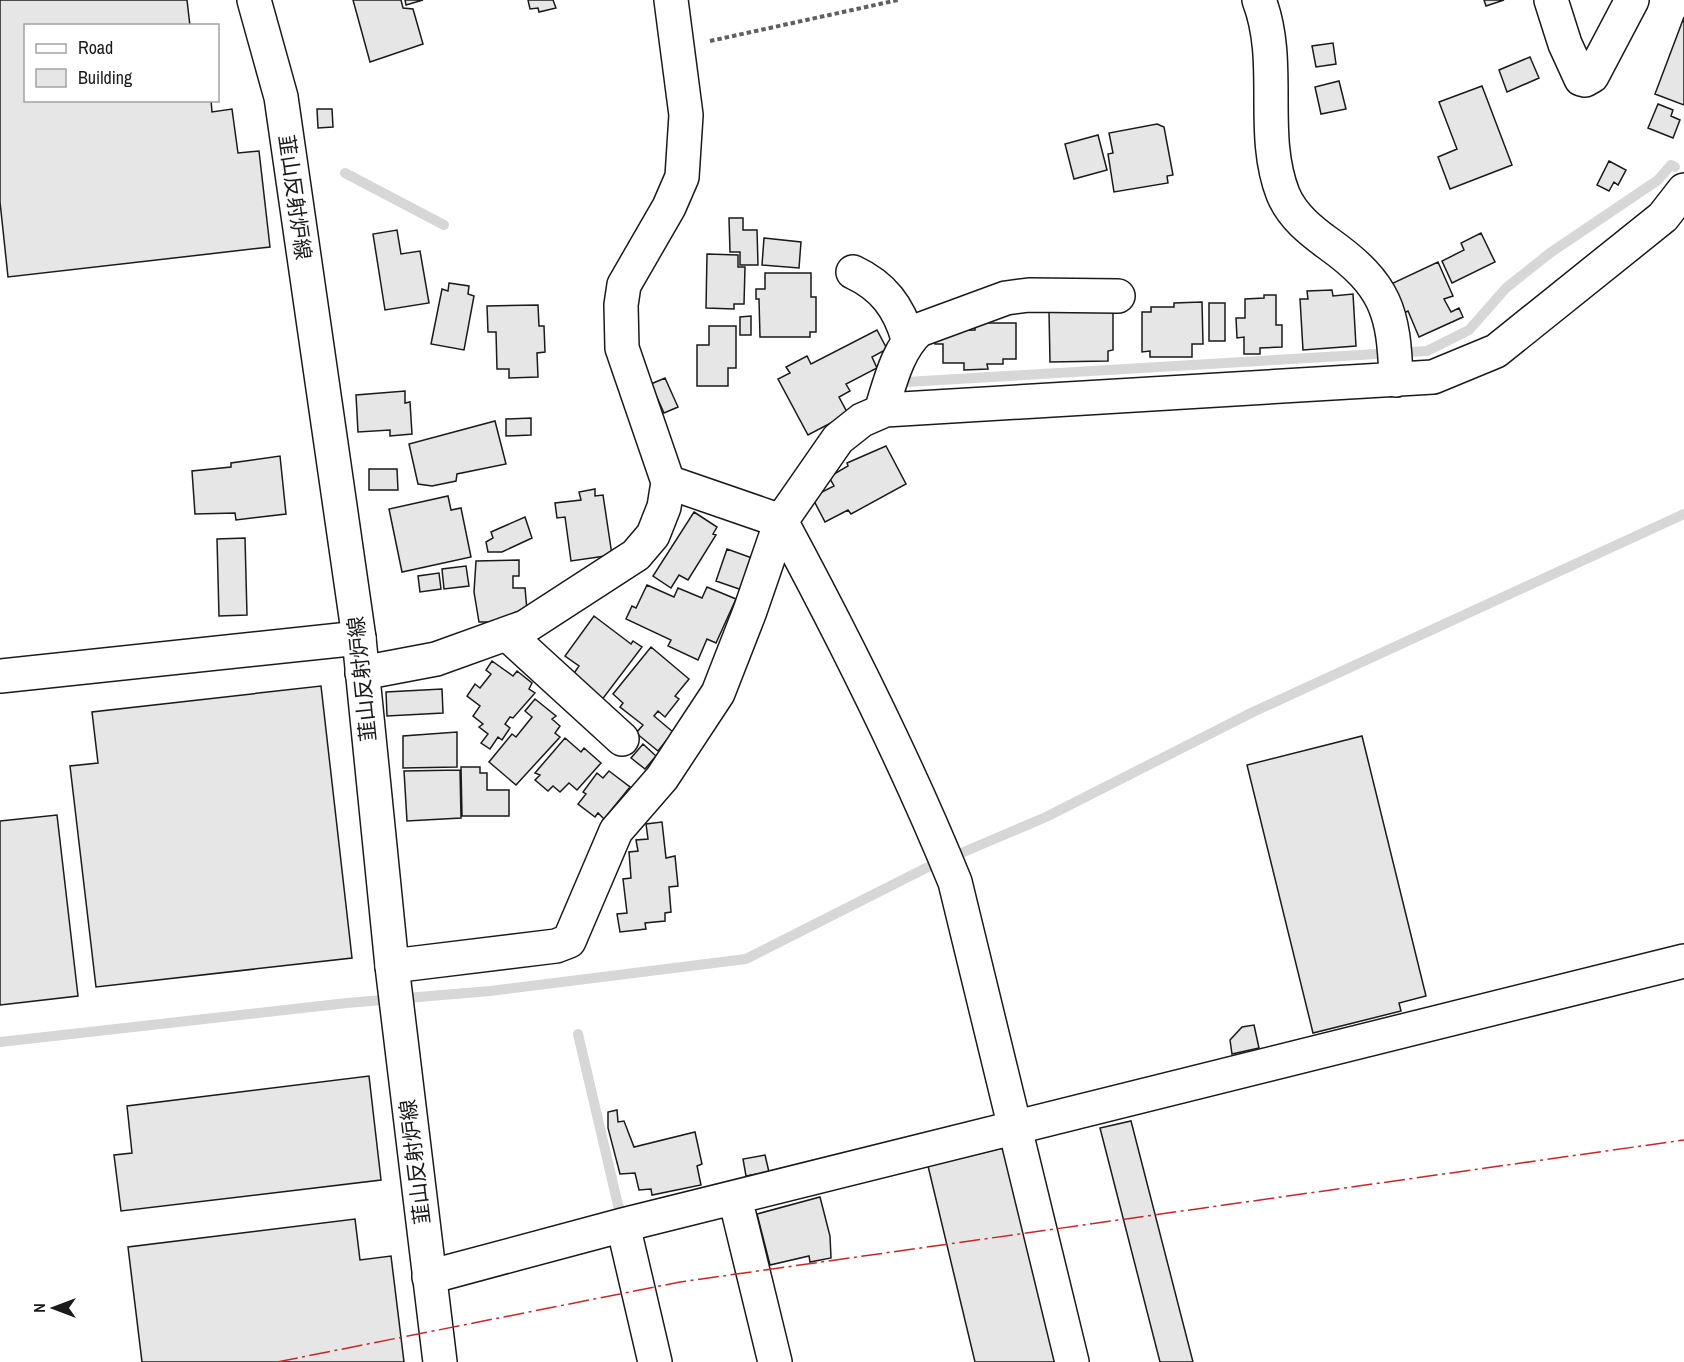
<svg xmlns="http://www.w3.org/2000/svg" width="1684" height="1362" font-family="'Archivo Narrow','Noto Sans JP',sans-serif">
<rect width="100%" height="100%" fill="#fff"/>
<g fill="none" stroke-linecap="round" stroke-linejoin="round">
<!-- stream -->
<path stroke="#d7d7d7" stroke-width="10" d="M345 173 444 225
M907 382 1427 351 1469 330 1506 288 1550 253 1658 180 1671 165 1675 167
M578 1034 618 1205 626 1222
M0 1042 347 1003 490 991 746 959 926 868 1046 817 1253 712 1684 514"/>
</g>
<!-- building -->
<path fill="#e6e6e6" stroke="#1a1a1a" stroke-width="1.5" d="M0 0H187L190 26H26V100H211L212 112 232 109 238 153 259 151 270 247 8 277 0 202Z
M353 0H401L403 8 413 9 423 44 370 62Z
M405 0H423L406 5Z
M528 0H553L556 8 539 12 538 8 530 9Z
M1484 0H1504L1486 6Z
M1684 17V105L1655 94Z
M1333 43 1336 64 1316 67 1312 46Z
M1530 57 1539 78 1507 92 1499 70Z
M1339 81 1346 109 1321 114 1315 87Z
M1482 86 1512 165 1450 189 1438 157 1457 149 1439 102Z
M1658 104 1673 110 1671 116 1680 120 1673 138 1648 128Z
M317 109H332L333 127 318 128Z
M1157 124 1164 127 1173 175 1167 176 1168 183 1114 192 1108 154 1113 153 1109 133Z
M1098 135 1107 170 1074 179 1065 144Z
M1609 161 1626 170 1618 185 1614 182 1609 191 1597 185Z
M729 218H743V230H757L758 265H740V252H730Z
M397 230 401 254 420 251 429 303 385 310 373 234Z
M1481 233 1495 262 1452 283 1442 261 1464 250 1461 243Z
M764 238 801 242 799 268 762 265Z
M707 254 738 255V267H745L744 304H734V309L706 308Z
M1438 262 1453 296 1444 299 1451 312 1459 308 1463 317 1419 337 1408 311 1404 313 1391 284Z
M765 273H811V297H816V332H810V337H760L759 299H756V289H765Z
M449 283 469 286 468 294 474 296 464 350 431 344 442 289 448 291Z
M1332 290 1333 296 1353 294 1356 346 1303 350 1300 299H1308L1307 291Z
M1264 295H1276V325H1282V347L1260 348V354H1244V337L1237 338 1236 318H1245V299L1264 298Z
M1202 302 1203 344H1192V357H1150V351L1142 352V312H1151V307H1174V303Z
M1209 303H1225V341H1209Z
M538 305 539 326H544L545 352 537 353 538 377 509 378V369H497L496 332H488L487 306Z
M1113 310V350L1108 351V361L1050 362 1049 311Z
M751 316V335H740V317Z
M975 323H1016V359H1003V364H987L988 369 964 370V363H943V344H935V337L943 331 975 330Z
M709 326H736V368H728V386H697V345H709Z
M877 330 887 349 872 357 877 368 846 384 850 391 839 397 848 414 808 435 778 379 790 373 786 367 807 356 811 364Z
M665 378 678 407 664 413 651 384Z
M405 391V403L410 402 412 434 390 436V430L358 432 356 395Z
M531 418V435L506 436V419Z
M495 421 506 464 457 474 456 481 432 486 418 484 409 444Z
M886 446 906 484 851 514 848 510 825 522 812 497 834 486 829 477 848 466 847 463Z
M280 456 286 514 236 520 235 513 195 514 192 471 231 467V463Z
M369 469H397L398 490H369Z
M595 489V496L603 495 612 555 571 561 565 517 557 518 555 503 581 500 579 492Z
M448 496 451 510 461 508 471 557 402 572 389 509Z
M694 512 717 527 713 534 716 535 688 580 679 575 671 588 653 576Z
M525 517 532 538 502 552H488L486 542 493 538 491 532Z
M245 538 247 615 219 616 217 539Z
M727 549 752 558 742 590 716 581Z
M519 560V576H513V588H525L527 610 519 611 498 622H479L474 592 476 561Z
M466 566 469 586 444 589 442 569Z
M439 573 441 589 420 592 418 576Z
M647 585 674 597 678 588 702 598 707 587 736 599 716 643 707 639 698 660 668 646 671 640 626 619 632 606 636 608Z
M594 616 631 644 633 641 642 647 601 701 570 679 579 666 565 656Z
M651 647 689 679 675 696 679 699 665 717 658 711 654 716 673 732 658 751 636 733 643 725 620 707 623 703 613 694Z
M492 661 513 676 517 671 532 683 529 689 535 693 513 718 510 717 505 724 510 728 502 740 498 737 490 749 481 743 488 734 479 727 483 724 473 716 480 706 467 696 475 684 480 688 491 674 486 670Z
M321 686 352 958 96 987 70 766 98 763 92 712Z
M442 689 443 713 387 716 386 692Z
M535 699 556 716 552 719 560 726 555 733 560 737 516 785 489 762 512 734 516 737 532 717 525 711Z
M457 732V767L403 768V736Z
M1362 736 1426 996 1399 1003 1401 1011 1313 1033 1247 765Z
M565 738 581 752 584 748 601 763 577 790 569 783 560 792 553 786 548 791 535 780 540 775 535 773Z
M643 744 656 756 645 769 631 758Z
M461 767H480V773H487V790H509V816H462Z
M460 770 461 818 407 821 404 771Z
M609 771 630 787 604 819 598 813 595 817 578 804 586 794 583 792 597 773 603 778Z
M57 815 78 996 0 1005V821Z
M662 822 666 858 675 856 678 886 669 887 671 912 665 913V921L645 923 646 929 620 932 617 914 627 913 623 879 631 878 629 852 638 851 636 840 648 839 646 824Z
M1254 1025 1259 1048 1232 1054 1230 1040 1242 1027Z
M369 1076 381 1180 121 1211 114 1155 132 1153 127 1106Z
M617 1110 618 1122 624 1121 634 1147 695 1132 702 1164 697 1166 701 1185 652 1195 651 1189 639 1190 635 1173 620 1174 608 1128V1112Z
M1131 1121 1193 1362H1160L1100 1128Z
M1007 1147 1059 1362H975L928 1166Z
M765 1155 769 1172 746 1176 743 1159Z
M820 1197 830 1236 831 1258 810 1262 809 1256 770 1265 757 1214Z
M355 1219 360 1260 391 1256 404 1362H142L128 1247Z"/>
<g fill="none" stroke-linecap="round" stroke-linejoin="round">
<!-- minor casing -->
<g stroke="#1a1a1a" stroke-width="36">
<path id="minor" d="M1259 0C1283 62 1259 133 1283 194 1292 216 1311 231 1329 244 1386 285 1394 311 1396 380
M1551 0 1565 44 1581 79 1585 80 1592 76 1632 0
M853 272C883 286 899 307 908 339
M881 411C890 383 897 350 919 330L1006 298 1029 295 1118 296
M668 482 781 521C844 638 905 759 955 882L1072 1362
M507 634 622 739
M362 673 436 659 525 627 636 555 653 535 664 507 668 482 622 348 621 305 624 285 669 207 682 177 686 115 671 0
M0 676 359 638
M392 966 556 946 569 941 616 831 662 778 718 693 750 611 781 521 838 439 862 420 885 410 1433 377 1496 351 1663 217 1684 190
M735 1198 775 1362
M623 1225 655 1362
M429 1277 623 1225 1684 961"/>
</g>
<!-- major casing -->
<g stroke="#1a1a1a" stroke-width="36">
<path id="major" d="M254 0 281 97 359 638 392 966 440 1362"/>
</g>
<!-- path -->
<path stroke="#5f5f5f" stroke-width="4" stroke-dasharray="4.5 3" stroke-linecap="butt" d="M710 41 898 0"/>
<!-- minor -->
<use href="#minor" stroke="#fff" stroke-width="33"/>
<!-- major -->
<use href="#major" stroke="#fff" stroke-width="33"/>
<!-- power -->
<path stroke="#c62828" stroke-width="1.5" stroke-dasharray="21 4.5 3 4.5" stroke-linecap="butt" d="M277 1362 680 1282 1684 1140"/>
</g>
<g text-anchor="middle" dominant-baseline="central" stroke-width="4.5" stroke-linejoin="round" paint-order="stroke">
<!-- street labels -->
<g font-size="21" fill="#1a1a1a" stroke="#fff">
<text transform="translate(295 197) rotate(82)">韮山反射炉線</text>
<text transform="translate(362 679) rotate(-96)">韮山反射炉線</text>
<text transform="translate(415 1162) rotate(-97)">韮山反射炉線</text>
</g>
</g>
<!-- legend -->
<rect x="24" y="24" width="195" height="78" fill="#ffffff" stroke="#a3a3a3" stroke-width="1.5"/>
<rect x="36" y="44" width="30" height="9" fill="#ffffff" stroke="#a3a3a3" stroke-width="1.5"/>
<text x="78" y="54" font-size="18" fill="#1a1a1a">Road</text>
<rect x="36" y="69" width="30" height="18" fill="#e6e6e6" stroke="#a3a3a3" stroke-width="1.5"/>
<text x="78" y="84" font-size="18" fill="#1a1a1a">Building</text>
<!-- north arrow -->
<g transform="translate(54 1308) rotate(270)" stroke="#ffffff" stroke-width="4.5" paint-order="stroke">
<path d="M0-4.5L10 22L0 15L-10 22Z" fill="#1a1a1a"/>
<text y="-9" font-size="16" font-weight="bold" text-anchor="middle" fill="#1a1a1a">N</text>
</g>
</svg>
